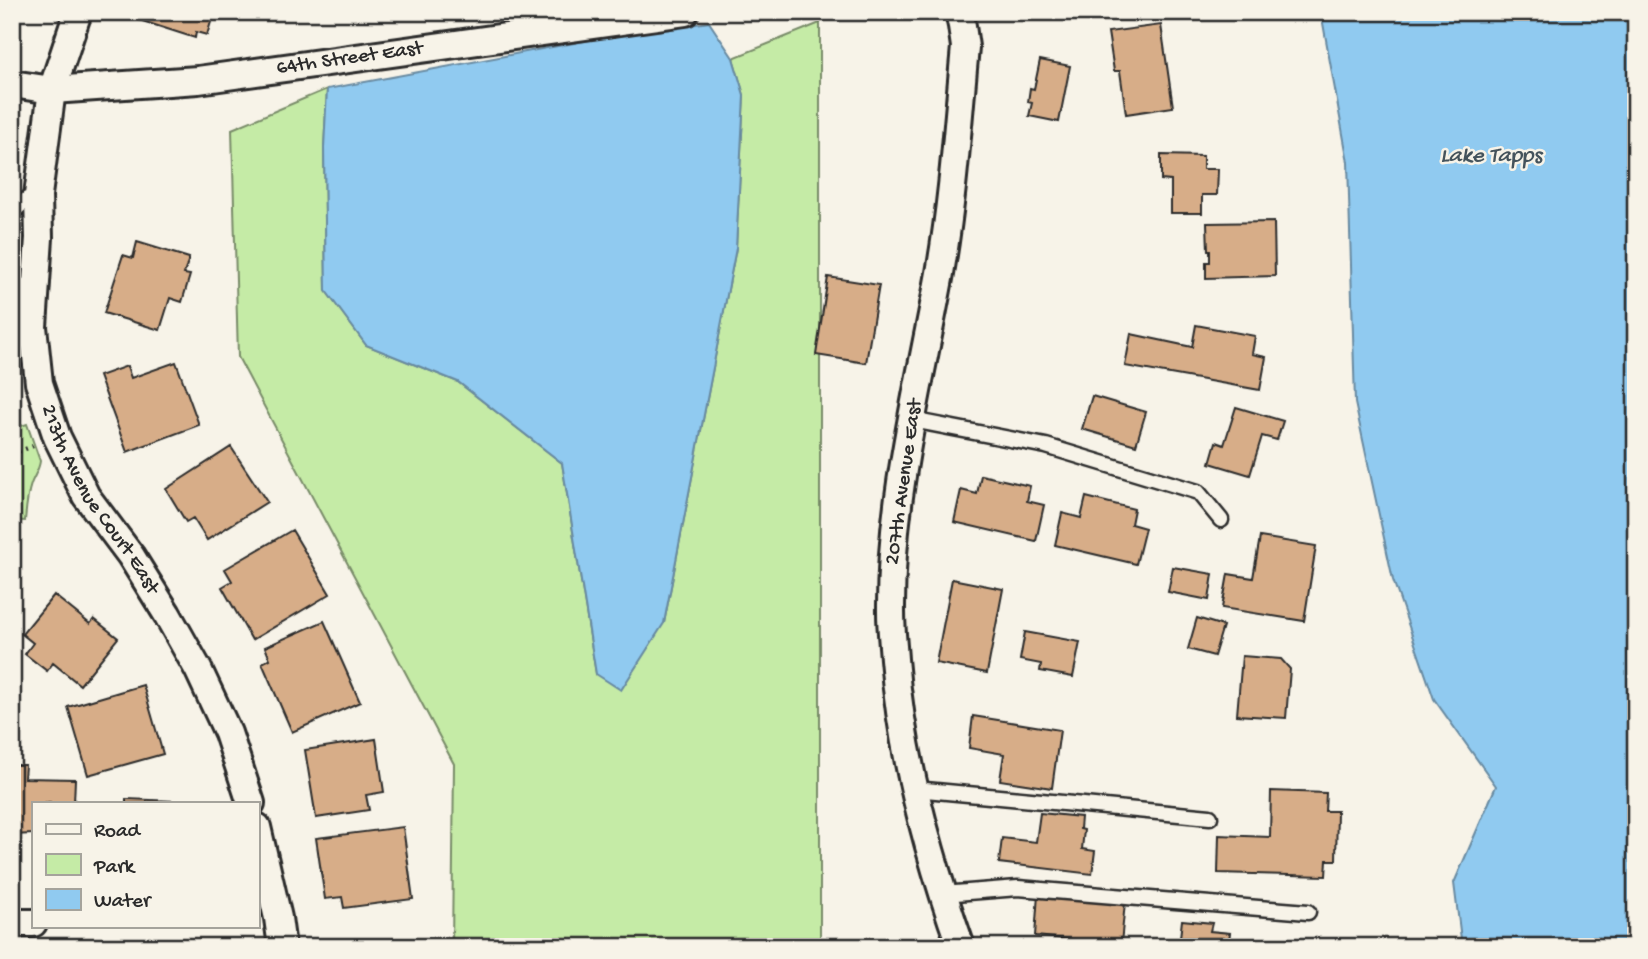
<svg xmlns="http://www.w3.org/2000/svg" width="1648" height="959" font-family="'Gochi Hand',sans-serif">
<rect width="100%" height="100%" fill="#f7f3e8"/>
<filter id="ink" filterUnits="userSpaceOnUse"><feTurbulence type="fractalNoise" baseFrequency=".0143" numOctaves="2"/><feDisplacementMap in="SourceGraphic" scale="14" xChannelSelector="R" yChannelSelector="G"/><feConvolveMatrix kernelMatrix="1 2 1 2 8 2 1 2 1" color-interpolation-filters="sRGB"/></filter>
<g filter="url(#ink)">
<!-- green -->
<path fill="#c5eba6" stroke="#788b68" stroke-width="2" d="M820 23V947H452L454 764 238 357 232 129 327 89 324 148 326 291 366 345 458 382 562 463 596 674 664 623 736 248 744 95 733 58Z
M27 424 40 461C39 470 34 476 31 484 27 496 26 508 25 521L12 520V429Z"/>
<!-- water -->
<path fill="#90caf0" stroke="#688aa1" stroke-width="2" d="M1321 12H1636V947H1462L1454 883 1496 786 1434 699 1393 580 1355 403 1348 162Z
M709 22 733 58 744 95 736 248 664 623 621 690 596 674 562 463 458 382 366 345 326 291 324 148 327 89 590 40Z"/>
<!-- building -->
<path fill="#d7ad88" stroke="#2b2b2b" stroke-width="2" d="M135 12H214L207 35 196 32 195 38 133 18Z
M1161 25 1173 107 1126 114 1120 71H1114L1108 32Z
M1040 60 1070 66 1059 122 1029 116 1032 103 1028 102 1030 88 1034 89Z
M1161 155 1203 156V169H1218L1217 195H1202V213H1171V181L1161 180Z
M1274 222 1275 276 1206 278V262H1210V250H1208L1207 223Z
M137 242 189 258 184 274 190 275 182 302 170 298 160 330 104 313 123 255 133 258Z
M828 277 879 285 866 363 816 355Z
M1196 325 1255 336 1252 354 1266 357 1260 390 1125 366 1131 334 1192 347Z
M176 362 199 425 127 452 99 376 127 366 131 378Z
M1092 396 1146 412 1136 445 1082 429Z
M1236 407 1283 421 1277 440 1262 436 1250 475 1210 463 1216 442 1224 445Z
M231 447 267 502 207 540 193 518 186 522 166 489Z
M981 475 1030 486 1027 501 1044 505 1036 541 954 522 961 490 977 494Z
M1086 497 1134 509 1131 524 1145 528 1136 564 1055 545 1062 513 1081 518Z
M292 530 330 594 252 640 222 587 232 581 225 569Z
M1260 537 1316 546 1304 621 1222 608 1228 574 1253 578Z
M1173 567 1213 574 1209 600 1168 592Z
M952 579 1003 589 987 673 936 663Z
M54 595 90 624 94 619 118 638 80 685 53 663 47 671 25 654 33 643 22 634Z
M1197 618 1223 626 1214 656 1188 649Z
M324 621 360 702 292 732 262 663 270 659 265 647Z
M1025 632 1080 642 1073 677 1040 671 1041 664 1020 660Z
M1242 656 1281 659 1290 669 1286 718 1237 715Z
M143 685 163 754 88 775 68 707Z
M973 716 1060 730 1052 788 1000 780 1004 754 969 748Z
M376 739 384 792 366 795 369 810 316 818 305 750Z
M12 765H25L24 778 75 779 74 803H33V834L12 835Z
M1271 791 1326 793 1325 811H1337L1336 860H1327L1326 876 1218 873 1219 835 1270 837Z
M126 799 174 801V803H126Z
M1040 813 1081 817 1080 829 1084 830 1082 849 1095 851 1092 874 999 863 1002 838 1036 842Z
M403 827 413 899 344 908 342 897 325 899 316 838Z
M1038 894 1125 902 1121 944 1035 936Z
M1182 920 1212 923 1210 931 1230 933 1228 947H1179Z
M340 940 402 943V947H339Z"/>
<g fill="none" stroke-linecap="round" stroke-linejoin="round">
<!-- lane casing -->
<g stroke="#2b2b2b" stroke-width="19">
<path id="lane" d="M12 213 27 199 38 195
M12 278 24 290 35 295
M912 420 1046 446 1198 492 1221 520
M915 789 1210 817
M943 894 1018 888 1308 912"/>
</g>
<!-- street casing -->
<g stroke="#2b2b2b" stroke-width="32">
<g id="street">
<path id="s1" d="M78 12 52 90 38 195 39 238 33 327 39 383 57 437 86 496 131 556 167 614 198 669 228 733 251 803"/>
<path d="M959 12 962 26 965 47C958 122 953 198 940 273 920 384 890 498 891 612 891 628 893 644 894 659 902 758 928 854 961 947"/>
<path id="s2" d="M12 84 52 90 198 80 685 12"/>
<path d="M257 827 278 918 282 947"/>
<path d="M12 923H33"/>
</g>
</g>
<!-- path -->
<path stroke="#2b2b2b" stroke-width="4.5" stroke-dasharray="2 5" stroke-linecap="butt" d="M12 454 33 446"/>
<!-- lane -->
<use href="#lane" stroke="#f7f3e8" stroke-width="14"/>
<!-- street -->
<use href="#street" stroke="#f7f3e8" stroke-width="26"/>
</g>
</g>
<g text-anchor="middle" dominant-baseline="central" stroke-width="5" stroke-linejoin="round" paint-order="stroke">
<!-- street labels -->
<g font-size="21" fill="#2b2b2b" stroke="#f7f3e8">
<text stroke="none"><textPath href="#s2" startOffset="340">64th Street East</textPath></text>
<text transform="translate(905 482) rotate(-82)">207th Avenue East</text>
<text stroke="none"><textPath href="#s1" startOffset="509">213th Avenue Court East</textPath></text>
</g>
<!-- water labels -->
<g font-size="23" font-style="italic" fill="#44535c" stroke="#f7f3e8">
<text x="1491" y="156">Lake Tapps</text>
</g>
</g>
<!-- margin -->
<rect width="1648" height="959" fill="none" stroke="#f7f3e8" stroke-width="42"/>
<rect x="21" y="21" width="1606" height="917" fill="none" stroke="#2b2b2b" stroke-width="2.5" filter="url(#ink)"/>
<!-- legend -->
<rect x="32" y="802" width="228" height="126" fill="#f7f3e8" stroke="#a5a39c" stroke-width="2"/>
<rect x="46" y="824" width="35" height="10" fill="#f7f3e8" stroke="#a5a39c" stroke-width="2"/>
<text x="94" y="836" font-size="21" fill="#2b2b2b">Road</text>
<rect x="46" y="854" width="35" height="21" fill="#c5eba6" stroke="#a5a39c" stroke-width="2"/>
<text x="94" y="872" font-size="21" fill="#2b2b2b">Park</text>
<rect x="46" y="889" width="35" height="21" fill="#90caf0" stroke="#a5a39c" stroke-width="2"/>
<text x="94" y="906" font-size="21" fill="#2b2b2b">Water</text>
</svg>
